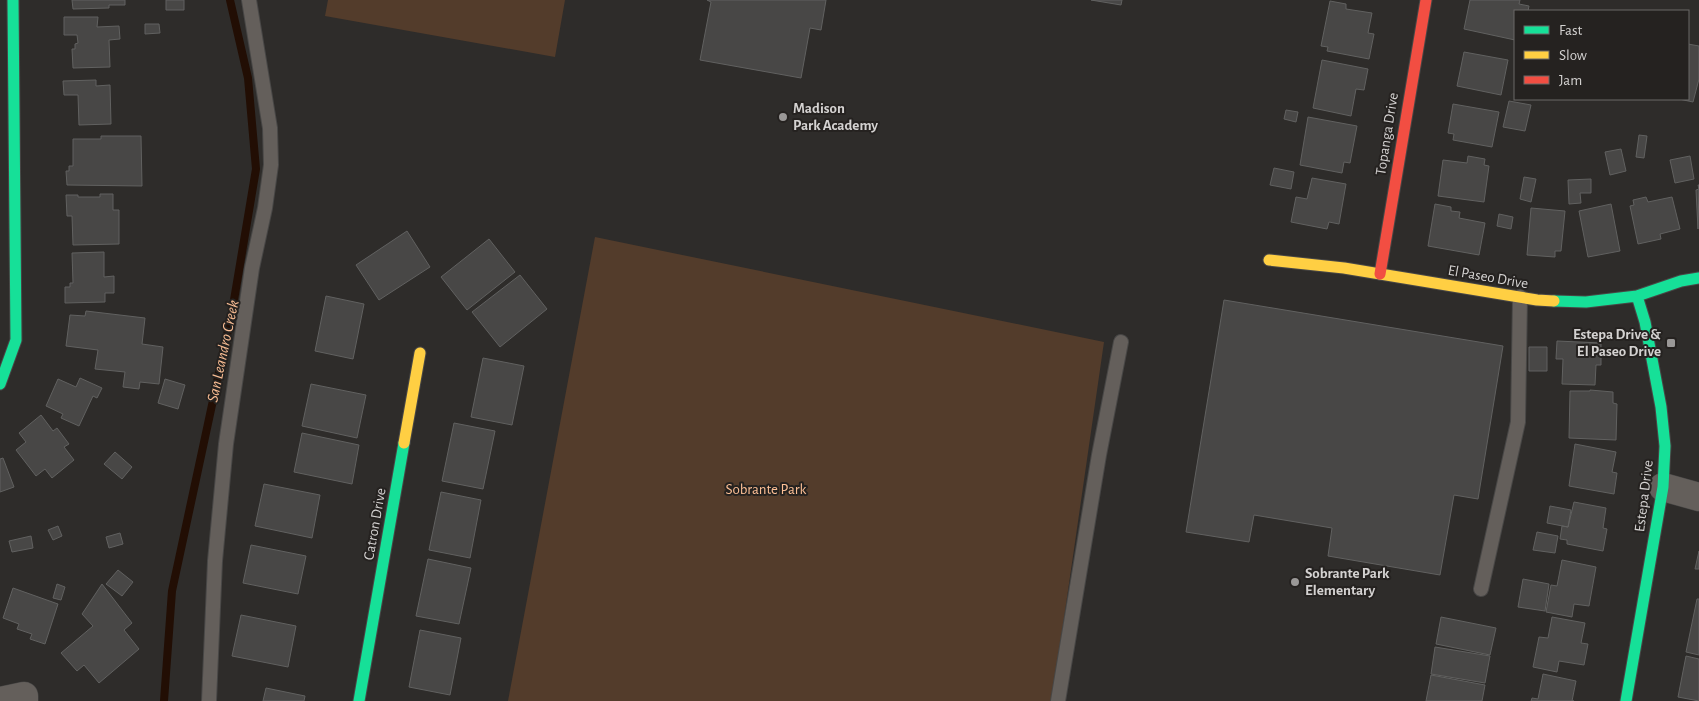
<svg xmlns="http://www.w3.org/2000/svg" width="1699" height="701" font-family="'Alegreya Sans',sans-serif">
<rect width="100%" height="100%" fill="#2e2c2a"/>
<!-- green -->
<path fill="#533c2b" d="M328 0H565L555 57 325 16Z
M595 237 1104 342 1052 701H508Z"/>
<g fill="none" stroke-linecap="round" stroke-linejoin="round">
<!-- stream -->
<path stroke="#220e04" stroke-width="8" d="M164 701 172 591 232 312 256 169 248 78 230 0"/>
</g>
<!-- building -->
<path fill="#484746" stroke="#616160" d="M72 0H125V5H109V8L73 9Z
M166 0H184V10H166Z
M707 0H826L821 30 810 28 801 78 700 60 711 2Z
M1091 0H1122L1121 5Z
M1470 0H1520L1519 4 1529 6 1528 11H1515V40L1464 29Z
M1330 1 1346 4V9L1372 13 1368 33 1374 34 1369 59 1327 51 1328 47 1321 46Z
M64 17H98L97 27 119 26 120 39 109 40 110 67 73 68 72 49H75V44L78 43 77 35H64Z
M145 24H159L160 33 145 34Z
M1688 44 1699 46V79L1693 102 1679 99H1688Z
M1464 52 1508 60 1501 95 1457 86Z
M1322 60 1368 69 1364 90 1356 89 1351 116 1313 108Z
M96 80V86L110 85 111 124 79 125 78 95H64L63 81Z
M1509 101 1531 105 1525 131 1503 127Z
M1453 104 1499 112 1492 147 1453 140 1454 134 1448 133Z
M1286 110 1298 112 1296 122 1284 119Z
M1308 117 1357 126 1350 163 1344 162 1342 173 1300 165Z
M1639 135 1647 136 1644 158 1636 157Z
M101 136H141L142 186 67 185 66 171H69V166H73V139H101Z
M1621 149 1626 171 1610 175 1605 152Z
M1468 156 1485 159 1484 165 1489 166 1484 202 1438 196 1443 160 1467 163Z
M1690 156 1694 179 1675 183 1670 160Z
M1274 168 1294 172 1291 189 1270 185Z
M1524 177 1536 179 1531 202 1520 199Z
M1312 178 1346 184 1339 224 1329 222 1327 229 1291 222 1296 197 1307 199Z
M1591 179V193H1580L1581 203 1569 204 1568 180Z
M1698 185H1699L1698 229 1696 190 1699 189Z
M100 194H113V210H119V244L73 245 72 216H67L66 195H78V197H100Z
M1646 197 1648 202 1672 197 1680 229 1660 234 1661 239 1638 244 1630 206 1634 205 1633 200Z
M1435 204 1451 207V211L1460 212 1459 218 1485 223 1479 255 1428 246Z
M1611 204 1620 251 1588 257 1579 211Z
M1531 208 1565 211 1561 251H1555V257L1527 255Z
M1499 214 1513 217 1511 229 1497 226Z
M407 231 430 267 379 300 356 265Z
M489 239 515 272 467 310 441 277Z
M104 252V277L114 276V293H105V302L65 303V287H70V283H73L72 253Z
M520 275 547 309 500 347 472 312Z
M326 296 364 304 353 359 315 351Z
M1224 300 1503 346 1478 499 1454 495 1440 575 1328 556 1332 528 1254 515 1249 542 1186 532Z
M86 311 145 318 142 344 163 347 159 384 140 382 139 389 123 387 125 372 95 369 98 350 66 346 70 315 85 316Z
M1557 341 1601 343V365H1596L1595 385 1562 384 1563 359H1556Z
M1529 347H1547V371H1529Z
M483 358 524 366 512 425 471 417Z
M80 378 102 388 97 398 93 396 79 426 61 418 63 414 46 406 58 379 76 387Z
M165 379 185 385 178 409 158 403Z
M311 384 366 395 357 438 302 426Z
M1590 390 1613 392V403L1617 404 1616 440 1569 438 1570 391H1590Z
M41 415 53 431 57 428 69 444 64 447 74 460 52 478 45 469 36 476 16 450 26 442 19 433Z
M454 423 495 431 483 489 442 481Z
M302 433 359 445 352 484 294 472Z
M1575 444 1616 452 1612 472 1617 473 1614 494 1569 486Z
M115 452 132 467 122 479 104 464Z
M3 458 14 487 0 492V459Z
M264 484 320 495 312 538 255 526Z
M441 492 481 500 470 558 429 550Z
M1574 502 1606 508 1603 528 1607 529 1603 551 1567 544V540L1560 539 1562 526 1568 527Z
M1550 506 1571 510 1568 527 1547 523Z
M58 526 62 536 53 540 48 530Z
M1537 532 1558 536 1555 553 1533 550Z
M120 533 123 544 109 548 106 537Z
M31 536 33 548 12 552 9 541Z
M251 545 306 556 298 594 243 583Z
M1699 551V569H1695Z
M428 559 471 568 459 624 416 616Z
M1562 560 1596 567 1589 606 1574 604 1572 617 1546 612 1551 585 1557 586Z
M118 570 133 582 122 596 106 584Z
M1523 579 1549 584 1545 611 1518 607Z
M57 584 65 587 61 600 53 598Z
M102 584 132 623 124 630 139 649 99 683 84 665 77 671 61 653 93 626 82 614Z
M13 588 58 604 45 644 30 639 32 634 17 629 19 624 3 618Z
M1697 599H1699V655L1686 652Z
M241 615 296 626 288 667 232 656Z
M1441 617 1496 628 1490 655 1436 644Z
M1552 617 1585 623 1581 643 1588 644 1584 665 1559 661 1557 672 1533 667 1539 637 1548 638Z
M420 630 461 638 450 695 409 687Z
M1435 647 1490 656 1485 683 1431 674Z
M1686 656 1699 659V701L1678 697Z
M1543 674 1576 681 1572 701H1574H1531L1532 698 1538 699Z
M1431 675 1485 685 1482 701H1426Z
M266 688 305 696 304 701H263Z"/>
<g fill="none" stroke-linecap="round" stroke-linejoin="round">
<!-- lane casing -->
<g stroke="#484746" stroke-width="16">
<path id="lane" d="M1481 589 1518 422 1520 297
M209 701 215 561 226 444 252 268 265 208 271 165 270 128 249 0
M1058 701 1099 455 1121 342"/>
</g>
<!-- street casing -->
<g stroke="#484746" stroke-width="29">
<path id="street" d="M1663 487 1699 497
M0 701 24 696V701"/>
</g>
<!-- fast casing -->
<g stroke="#484746" stroke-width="13">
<path id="fast" d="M1554 301 1586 302 1637 296 1681 281 1699 278
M0 384 16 340 13 0
M359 701 404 443
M1626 701 1663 487 1665 446 1661 407 1645 322 1637 296"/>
</g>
<!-- slow casing -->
<g stroke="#484746" stroke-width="13">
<path id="slow" d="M1269 260 1344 268 1537 300 1554 301
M404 443 420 353"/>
</g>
<!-- jam casing -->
<g stroke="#484746" stroke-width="13">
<path id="jam" d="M1380 274 1426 0"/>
</g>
<!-- lane -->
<use href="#lane" stroke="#645f5b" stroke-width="14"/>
<!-- street -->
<use href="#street" stroke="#645f5b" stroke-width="28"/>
<!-- fast -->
<use href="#fast" stroke="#16e098" stroke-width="11"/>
<!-- slow -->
<use href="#slow" stroke="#ffcf43" stroke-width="11"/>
<!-- jam -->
<use href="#jam" stroke="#f24e42" stroke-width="11"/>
</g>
<!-- markers -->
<g fill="#9a9897" stroke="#252220" stroke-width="2">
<circle cx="783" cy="117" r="5"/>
<rect x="1666" y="338" width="10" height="10" rx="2.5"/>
<circle cx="1295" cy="582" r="5"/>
</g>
<g text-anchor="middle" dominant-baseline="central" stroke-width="4" stroke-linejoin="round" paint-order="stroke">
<!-- poi labels -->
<g font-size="15" font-weight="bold" fill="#d4d2d1" stroke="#252220" text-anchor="start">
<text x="793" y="108">Madison<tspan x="793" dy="17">Park Academy</tspan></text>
<text x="1661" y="334" text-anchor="end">Estepa Drive &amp;<tspan x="1661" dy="17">El Paseo Drive</tspan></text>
<text x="1305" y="573">Sobrante Park<tspan x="1305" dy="17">Elementary</tspan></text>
</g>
<!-- street labels -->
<g font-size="15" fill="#d4d2d1" stroke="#252220">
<text transform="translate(1387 134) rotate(-81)">Topanga Drive</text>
<text transform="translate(1488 277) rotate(10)">El Paseo Drive</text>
<text transform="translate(1644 496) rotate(-83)">Estepa Drive</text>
<text transform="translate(375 524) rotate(-80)">Catron Drive</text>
</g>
<!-- park labels -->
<g font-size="15" fill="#fcbf95" stroke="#252220">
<text x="766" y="489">Sobrante Park</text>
</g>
<!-- water labels -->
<g font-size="16" font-style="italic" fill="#fbbe94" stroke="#252220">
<text transform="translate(223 351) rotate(-78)">San Leandro Creek</text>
</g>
</g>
<!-- legend -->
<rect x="1514" y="10" width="175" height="90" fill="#252220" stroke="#6b6867"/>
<rect x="1524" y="26" width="25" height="8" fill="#16e098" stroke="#6b6867"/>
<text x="1559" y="35" font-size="15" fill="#d4d2d1">Fast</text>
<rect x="1524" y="51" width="25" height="8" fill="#ffcf43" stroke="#6b6867"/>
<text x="1559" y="60" font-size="15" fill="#d4d2d1">Slow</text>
<rect x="1524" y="76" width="25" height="8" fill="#f24e42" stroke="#6b6867"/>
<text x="1559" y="85" font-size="15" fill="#d4d2d1">Jam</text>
</svg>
